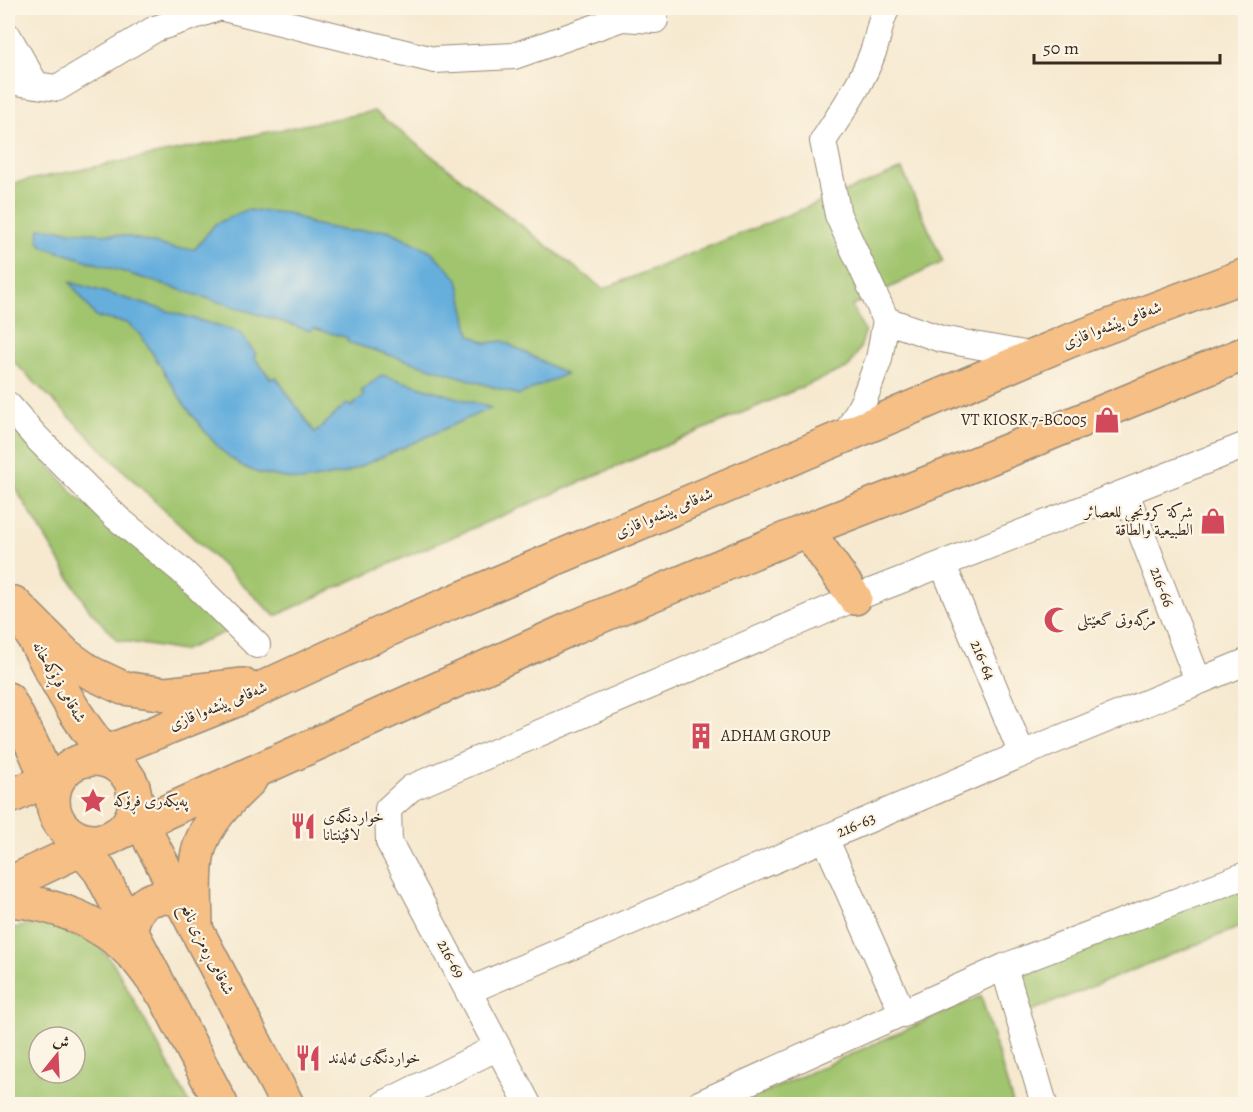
<svg xmlns="http://www.w3.org/2000/svg" width="1253" height="1112" font-family="Alegreya,Amiri,serif">
<rect width="100%" height="100%" fill="#fcf5e5"/>
<filter id="ink" filterUnits="userSpaceOnUse"><feTurbulence type="fractalNoise" baseFrequency=".0167" numOctaves="2"/><feDisplacementMap in="SourceGraphic" scale="12" xChannelSelector="R" yChannelSelector="G"/><feConvolveMatrix kernelMatrix="1 2 1 2 8 2 1 2 1" color-interpolation-filters="sRGB"/></filter>
<filter id="wash" filterUnits="userSpaceOnUse"><feTurbulence type="fractalNoise" baseFrequency=".008" numOctaves="4" result="noise"/><feDisplacementMap in="SourceGraphic" scale="24" xChannelSelector="R" yChannelSelector="G"/><feGaussianBlur stdDeviation="1.35" result="paint"/><feColorMatrix in="noise" values="0 0 0 0 0 0 0 0 0 0 0 0 0 0 0 0 0 1.4 0 .05"/><feComposite in="paint" operator="in"/></filter>
<g filter="url(#wash)">
<rect width="100%" height="100%" fill="#f6e9d0"/>
<!-- green -->
<path fill="#a1c46e" stroke="#6e7746" stroke-width="1.5" fill-rule="evenodd" d="M374 111 603 289 902 169 943 262 852 306 865 332 860 349 849 367 366 574 275 616 136 483 8 356V184Z
M8 419 76 496 185 581 230 630 182 651 117 640 88 608 8 476Z
M1245 886V925L1029 1012 1022 975Z
M50 921 94 939 115 966 190 1104H8V929ZM39 1037H75V1073H39Z
M981 996 1013 1104H739Z"/>
<!-- water -->
<path fill="#66afdd" stroke="#506c7e" stroke-width="1.5" d="M246 210 288 213 312 224 346 231 388 230 431 251 458 279 470 335 487 343 503 341 566 374 519 395 347 342 348 338 313 328 311 331 44 247 38 240 40 228 126 236 176 249H195L215 224Z
M70 282 239 332 256 354 254 357 271 379 276 377 315 433 347 403 351 407 364 395 361 391 382 375 491 408 346 473 302 481 258 473 242 466 222 451 207 434 184 404 141 335 127 323 96 317Z"/>
</g>
<g filter="url(#ink)">
<g fill="none" stroke-linecap="round" stroke-linejoin="round">
<!-- street casing -->
<g stroke="#988a77" stroke-width="28">
<path id="street" d="M223 8 434 60 514 56 622 18 655 20
M8 36 36 85
M8 81 57 88 155 29 218 8
M886 320 941 339 1035 356
M8 405 36 437 116 517 182 571 257 645
M845 436 863 402 879 359 886 320 838 215 823 141C841 113 862 83 873 52 879 37 879 21 887 8
M1126 493 1198 681
M943 565 1022 754
M825 838 903 1014
M1004 967 1044 1104
M468 991 1022 754 1246 662
M384 1104 498 1047
M528 1104 389 842 388 809 411 788 855 598 1246 445
M699 1104 1004 967 1246 875"/>
</g>
<!-- primary casing -->
<g stroke="#988a77" stroke-width="36">
<path id="primary" d="M22 617C51 668 76 725 118 767
M8 699C26 732 44 764 53 802
M133 791 151 842 287 1104
M62 826 100 871 221 1104
M131 929C136 901 155 892 182 900"/>
</g>
<!-- highway casing -->
<g stroke="#988a77" stroke-width="36">
<path id="highway" d="M807 530 855 598
M14 603 66 655 91 673 123 688 166 694 243 685
M53 800a41 41 0 1 1 82 0a41 41 0 1 1-82 0Z
M87 760 234 701 401 624 1069 341 1246 275
M8 798 64 772
M115 835 570 629 807 530 948 475 1246 353
M8 884 101 840
M8 900C54 903 103 922 135 957 144 967 152 979 160 990
M196 928C196 904 193 876 198 852 205 823 229 800 250 780"/>
</g>
<!-- street -->
<use href="#street" stroke="#fff" stroke-width="26"/>
<!-- primary -->
<use href="#primary" stroke="#f5bf86" stroke-width="33"/>
<!-- highway -->
<use href="#highway" stroke="#f5bf86" stroke-width="33"/>
</g>
</g>
<!-- icons -->
<defs>
<g id="shop-bare" transform="scale(2.07)"><path d="M-5-2.5h2.3a2.7 3.5 0 0 1 5.4 0H5L5.5 6h-11ZM-1.5-2.5h3a1.5 2.3 0 0 0-3 0Z" fill="#d1495b" stroke="#fcf5e5" stroke-width="2.5" paint-order="stroke"/></g>
<g id="mosque-bare" transform="scale(2.07)"><path d="M3.5-4.9A6 6 0 1 0 3.5 4.9A5 5 0 1 1 3.5-4.9Z" fill="#d1495b" stroke="#fcf5e5" stroke-width="2.5" paint-order="stroke"/></g>
<g id="building-bare" transform="scale(2.07)"><path d="M-4-6H4V6H1V3H-1V6H-4ZM-2.5-4.3h1.7v1.8h-1.7ZM.8-4.3h1.7v1.8H.8ZM-2.5-1h1.7V.8h-1.7ZM.8-1h1.7V.8H.8Z" fill="#d1495b" stroke="#fcf5e5" stroke-width="2.5" paint-order="stroke"/></g>
<g id="sight-bare" transform="scale(2.07)"><path d="M0-6L1.8-2.2L6-1.7L2.9 1.2L3.7 5.4L0 3.3L-3.7 5.4L-2.9 1.2L-6-1.7L-1.8-2.2Z" fill="#d1495b" stroke="#fcf5e5" stroke-width="2.5" paint-order="stroke"/></g>
<g id="restaurant-bare" transform="scale(2.07)"><path d="M-5-6h1v4h1v-4h1v4h1v-4h1v5L-1.5 .5V6h-2V.5L-5-1ZM5-6V6H3V1.5H1.5Q1.5-4 5-6Z" fill="#d1495b" stroke="#fcf5e5" stroke-width="2.5" paint-order="stroke"/></g>
</defs>
<g fill-rule="evenodd">
<use href="#shop-bare" x="1107" y="420"/>
<use href="#shop-bare" x="1213" y="521"/>
<use href="#mosque-bare" x="1057" y="620"/>
<use href="#building-bare" x="701" y="736"/>
<use href="#sight-bare" x="93" y="801"/>
<use href="#restaurant-bare" x="303" y="826"/>
<use href="#restaurant-bare" x="308" y="1058"/>
</g>
<g text-anchor="middle" dominant-baseline="central" stroke-width="4.5" stroke-linejoin="round" paint-order="stroke">
<!-- street labels -->
<g font-size="16" fill="#3b2a1e" stroke="#fcf5e5">
<text transform="translate(1112 325) rotate(-21)">شەقامی پێشەوا قازی</text>
<text transform="translate(664 513) rotate(-23)">شەقامی پێشەوا قازی</text>
<text transform="translate(1162 587) rotate(69)">216-66</text>
<text transform="translate(983 660) rotate(67)">216-64</text>
<text transform="translate(59 682) rotate(60)">شەقامی فڕۆکەخانە</text>
<text transform="translate(218 706) rotate(-22)">شەقامی پێشەوا قازی</text>
<text transform="translate(856 825) rotate(-23)">216-63</text>
<text transform="translate(207 949) rotate(63)">شەقامی ڕەمزی نافع</text>
<text transform="translate(451 959) rotate(62)">216-69</text>
</g>
<!-- poi labels -->
<g font-size="16" fill="#3b2a1e" stroke="#fcf5e5" text-anchor="start">
<text x="1087" y="420" text-anchor="end">VT KIOSK 7-BC005</text>
<text x="1193" y="512" text-anchor="end">شركة كرونجي للعصائر<tspan x="1193" dy="18">الطبيعية والطاقة</tspan></text>
<text x="1077" y="620">مزگەوتی گعێتلی</text>
<text x="721" y="736">ADHAM GROUP</text>
<text x="113" y="801">پەیکەری فڕۆکە</text>
<text x="323" y="817">خواردنگەی<tspan x="323" dy="18">لاڤێنتانا</tspan></text>
<text x="328" y="1058">خواردنگەی ئەلەند</text>
</g>
</g>
<!-- margin -->
<rect width="1253" height="1112" fill="none" stroke="#fcf5e5" stroke-width="30"/>
<!-- north arrow -->
<g transform="translate(57 1055) rotate(18)"><circle r="28" fill="#fcf5e5" stroke="#afa495" stroke-width="1.5"/>
<path d="M0-4.5L10 22L0 15L-10 22Z" fill="#d1495b"/>
<text y="-9" font-size="16" font-weight="bold" text-anchor="middle" fill="#3b2a1e">ش</text>
</g>
<!-- scale -->
<path d="M1034 54v9h186v-9" fill="none" stroke="#3b2a1e" stroke-width="3"/>
<text x="1043" y="54" font-size="18" fill="#3b2a1e" stroke="#fcf5e5" stroke-width="4.5" paint-order="stroke">50 m</text>
</svg>
